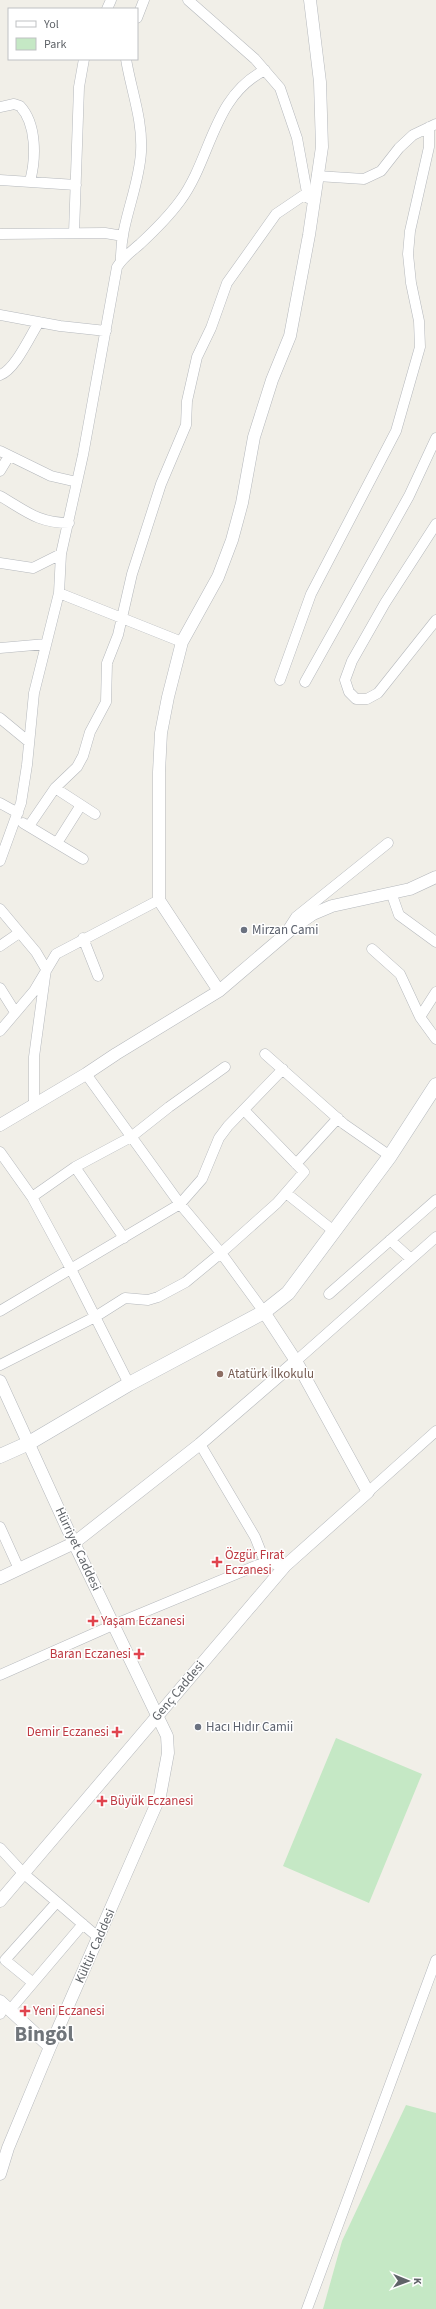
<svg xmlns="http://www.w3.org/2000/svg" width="436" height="2309" font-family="'Source Sans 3',sans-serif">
<rect width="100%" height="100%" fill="#f1efe8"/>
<!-- green -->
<path fill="#c5e8c5" d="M336 1738 422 1774 369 1903 283 1866Z
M406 2105 436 2113V2309H323L342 2241Z"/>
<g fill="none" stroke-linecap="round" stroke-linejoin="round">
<!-- minor casing -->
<g stroke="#b5b8bc" stroke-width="11">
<path id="minor" d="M188 0 255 59 280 88 297 138 308 198
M107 9 111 0
M137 18 144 0
M0 107 14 104 20 106C37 124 36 159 30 181
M317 176 364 179 381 171 399 148 413 135 436 124
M0 180 76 185
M74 233 79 87 84 59
M0 234 105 233 123 236
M121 260C120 223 139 189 141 152 143 120 131 90 126 59
M0 315 60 326 106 331
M0 375C15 370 30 336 39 322
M0 451 51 476 77 482
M0 471 9 456
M0 496C26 511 38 523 69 523
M436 524 385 603 352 661 345 680 349 692 356 699H367L378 693 436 620
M0 563 33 568 61 554
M59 593 182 642
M0 648 46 644
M280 680 311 594 396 431 420 347 419 321 411 283 408 254 410 231 429 147V127
M305 682 409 496 436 438
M0 718 29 742
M55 788 95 814
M0 803 18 813
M23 823 83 859
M29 826 55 788 77 767 83 756 90 732 106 702 107 663 118 635 132 574 161 484 186 425 187 401 197 357 211 328 227 283 276 214 307 193
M57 843 81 805
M0 861 21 803 27 765 34 693 59 593 61 554 83 455 117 267C123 257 132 251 140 244 154 231 169 216 180 201 212 158 212 97 265 70
M392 895 399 915 436 942
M0 909 36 952 46 969 34 1057V1104
M287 931 296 917 388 843
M83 938 98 976
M0 946 19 933
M372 949 400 974 420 1017 436 1039
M0 988 15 1012
M420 1017 436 992
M0 1031 34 991 56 954 159 900
M265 1054 344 1124 390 1156
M86 1074 180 1204 221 1253 264 1312
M0 1152 32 1197 71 1269 129 1384
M296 1164 338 1118
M75 1167 124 1238
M286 1193 335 1232
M32 1197 75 1167 131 1137 169 1107 225 1067
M390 1240 411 1259
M329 1294 436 1200
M0 1311 180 1204 202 1179 219 1138 228 1126 283 1069
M296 1361 436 1237
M0 1365 95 1317 125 1298 148 1300 158 1297 186 1282 221 1253 277 1203 304 1172 244 1110
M200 1444 255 1537 265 1562
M368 1492 436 1431
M0 1527 19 1569
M0 1675 113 1625 265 1562 285 1566
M0 1848 23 1873 99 1938
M32 1982 5 1960 57 1902
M10 2010 83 1924
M0 2014 5 2006
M307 2309 436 1960"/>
</g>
<!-- tertiary casing -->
<g stroke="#b5b8bc" stroke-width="13">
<path id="tertiary" d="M219 991 159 900V772L161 733 168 697 182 642 218 577 232 540 242 503 254 437 272 380 290 336 309 235 322 147 320 82 310 0
M0 1125 86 1074 116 1054 219 991 294 927 313 914 332 906 410 889 436 877
M0 1381 74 1543 167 1736 168 1753 160 1796 50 2047 8 2148 0 2174
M0 1578 74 1543 200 1444 296 1361
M0 1901 285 1566 368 1492 296 1361 264 1312
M0 2001 50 2047"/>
</g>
<!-- secondary casing -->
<g stroke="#b6babf" stroke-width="15">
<path id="secondary" d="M0 1456 29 1443 129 1384 264 1312 288 1293 390 1156 436 1085"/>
</g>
<!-- minor -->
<use href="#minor" stroke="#fff" stroke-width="10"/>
<!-- tertiary -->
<use href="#tertiary" stroke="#fff" stroke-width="12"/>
<!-- secondary -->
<use href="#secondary" stroke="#fff" stroke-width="14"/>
</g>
<!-- markers -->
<g fill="#6b7280" stroke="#fff" stroke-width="1.5">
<circle cx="244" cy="930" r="4"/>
<circle cx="198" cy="1727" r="4"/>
</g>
<circle fill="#8d6e63" stroke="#fff" stroke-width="1.5" cx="220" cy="1374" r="4"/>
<g fill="#e0444e" stroke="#fff" stroke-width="1.5">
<path d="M215 1556h4v4h4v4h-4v4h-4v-4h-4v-4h4z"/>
<path d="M91 1615h4v4h4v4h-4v4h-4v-4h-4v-4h4z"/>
<path d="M137 1648h4v4h4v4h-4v4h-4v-4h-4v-4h4z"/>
<path d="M115 1726h4v4h4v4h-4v4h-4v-4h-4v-4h4z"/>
<path d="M100 1795h4v4h4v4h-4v4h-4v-4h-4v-4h4z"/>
<path d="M23 2005h4v4h4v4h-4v4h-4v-4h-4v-4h4z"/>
</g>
<g text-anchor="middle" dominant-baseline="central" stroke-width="3" stroke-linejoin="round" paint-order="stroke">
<!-- worship labels -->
<g font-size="13" fill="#5b616d" stroke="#fff" text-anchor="start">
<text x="252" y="930">Mirzan Cami</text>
<text x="206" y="1727">Hacı Hıdır Camii</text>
</g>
<!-- education labels -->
<g font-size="13" fill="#785e54" stroke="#fff" text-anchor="start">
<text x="228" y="1374">Atatürk İlkokulu</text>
</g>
<!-- street labels -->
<g font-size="13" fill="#5f6368" stroke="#fff">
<text transform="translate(78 1549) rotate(65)">Hürriyet Caddesi</text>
<text transform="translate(178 1691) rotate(-50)">Genç Caddesi</text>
<text transform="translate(95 1946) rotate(-66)">Kültür Caddesi</text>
</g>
<!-- health labels -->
<g font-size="13" fill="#be3a42" stroke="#fff" text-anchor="start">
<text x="225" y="1555">Özgür Fırat<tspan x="225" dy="15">Eczanesi</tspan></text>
<text x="101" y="1621">Yaşam Eczanesi</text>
<text x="131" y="1654" text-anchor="end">Baran Eczanesi</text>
<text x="109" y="1732" text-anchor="end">Demir Eczanesi</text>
<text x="110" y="1801">Büyük Eczanesi</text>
<text x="33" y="2011">Yeni Eczanesi</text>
</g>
<!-- town labels -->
<g font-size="21" font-weight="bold" fill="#70757a" stroke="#fff">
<text x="44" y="2034">Bingöl</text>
</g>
</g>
<!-- legend -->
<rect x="8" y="8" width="130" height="52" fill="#ffffff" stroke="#bfc1c3"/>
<rect x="16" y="21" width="20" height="6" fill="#ffffff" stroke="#bfc1c3"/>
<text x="44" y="28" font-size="12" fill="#5f6368">Yol</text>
<rect x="16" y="38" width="20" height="12" fill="#c5e8c5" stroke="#bfc1c3"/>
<text x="44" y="48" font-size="12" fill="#5f6368">Park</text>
<!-- north arrow -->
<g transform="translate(408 2281) rotate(91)" stroke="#ffffff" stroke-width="3" paint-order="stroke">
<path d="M0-3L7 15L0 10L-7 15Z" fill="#5f6368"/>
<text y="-6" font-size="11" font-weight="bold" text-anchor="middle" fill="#5f6368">K</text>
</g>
</svg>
